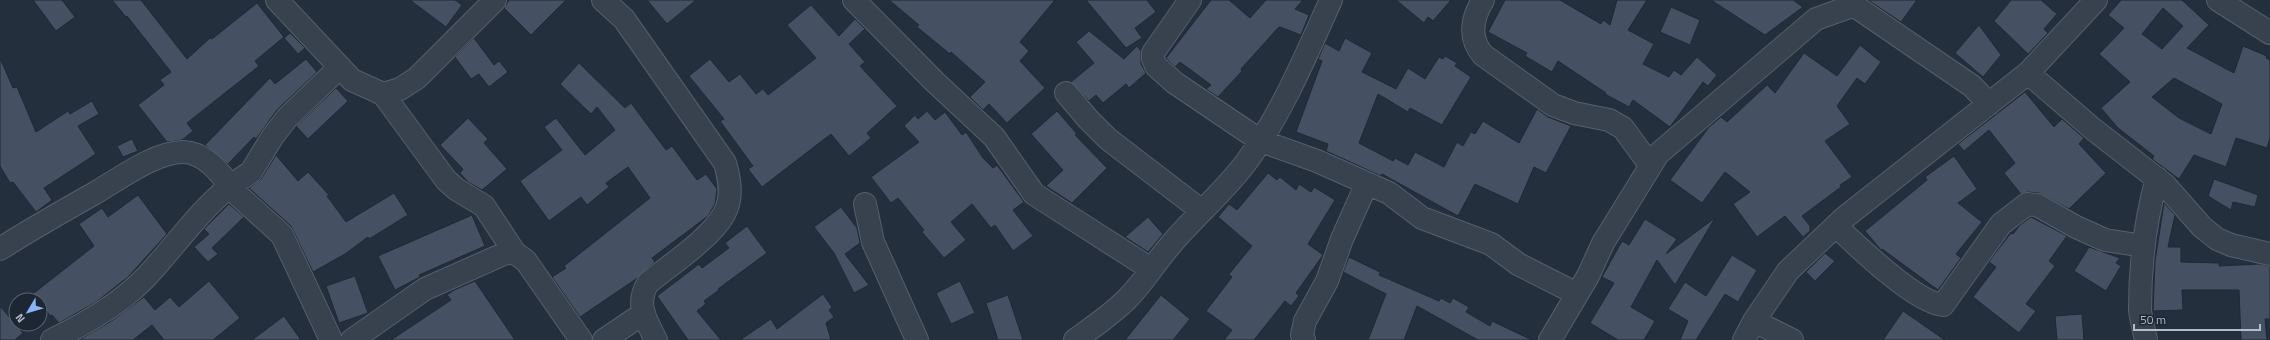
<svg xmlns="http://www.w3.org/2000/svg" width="2270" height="340" font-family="'Titillium Web',sans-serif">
<rect width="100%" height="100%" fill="#242f3e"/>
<!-- building -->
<path fill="#455162" stroke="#1f2835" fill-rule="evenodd" d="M33 0H62L75 17 56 31Z
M112 0H141L187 59 210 38 212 39 257 3 284 37 255 61 259 66 187 123 193 131 182 140 167 142 138 105 164 85 160 80 171 72 127 16 126 17Z
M410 0H455L462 5 446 27Z
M509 0H566L531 35 504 8Z
M647 0H696L667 24Z
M889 0H1055L1020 42 1029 51 1020 61 1045 88 1007 123 989 104 983 110 970 97 985 82 951 52 950 54 917 27 919 25Z
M1086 0H1147L1156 12 1135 28 1142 38 1126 48Z
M1211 0H1229L1250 18 1266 0H1303L1295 9 1309 15 1301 35 1280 27 1278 28 1241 69 1242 71 1218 97 1206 89 1211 85 1180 62 1175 67 1166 58Z
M1396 0H1451L1433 21 1428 17 1424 23Z
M1505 0H1560L1601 24 1603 20 1610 25 1617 0H1647L1628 30 1654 44 1643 64 1669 77 1674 70 1681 75 1697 57 1717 75 1708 86 1703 82 1670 127 1633 100 1629 107 1605 94 1606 93 1558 61 1552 72 1525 56 1527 53 1488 32Z
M1711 0H1793L1803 7 1765 35Z
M1868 0H1917L1901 22Z
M2011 0H2041L2057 14 2044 29 2048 33 2028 54 1994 21Z
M2121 0H2182L2209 25 2187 48 2234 73 2243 46 2267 56 2266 58 2270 60V138L2267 148 2236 138 2226 167 2194 155 2179 179 2152 159 2154 156 2118 128 2101 108 2130 82 2099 54 2124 28 2108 15ZM2163 8 2183 26 2162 49 2142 34ZM2174 78 2222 104 2211 134 2179 118 2152 97Z
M811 5 839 36 855 19 865 29 849 44 865 62 860 66 897 106 867 133 871 138 849 156 831 134 762 187 748 169 753 166 720 121 724 119 689 76 710 59 729 82 740 74 756 94 763 89 768 95 816 58 787 25Z
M1671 7 1700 20 1690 45 1660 32Z
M1979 25 2001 55 1983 77 1955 53Z
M1089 31 1124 59 1137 46 1141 51V64L1146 73 1129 88 1126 84 1103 103 1096 95 1089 101 1071 82 1094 63 1076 42Z
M290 33 305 48 298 54 284 38Z
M474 38 494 65 499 61 508 72 489 87 479 74 471 79 455 57Z
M1345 38 1372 53 1362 72 1396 89 1408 68 1425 79 1439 57 1443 59 1445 56 1457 63 1455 66 1471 77 1442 125 1410 108 1408 112 1378 94 1359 143 1393 161 1395 158 1408 165 1415 152 1444 167 1457 142 1463 146 1471 132 1475 134 1483 121 1519 143 1537 109 1548 117 1571 126 1546 173 1534 167 1518 204 1475 184 1458 216 1382 174 1381 176 1326 151 1328 144 1296 132 1322 61 1318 59 1325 43 1339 51Z
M1860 45 1881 62 1865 84 1857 78 1837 106 1850 124 1825 141 1852 177 1840 185 1841 187 1802 216 1810 226V231L1803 237 1785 216 1757 237 1733 204 1750 192 1725 172 1702 203 1670 180 1709 127 1721 117 1727 122 1767 85 1775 93 1804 53 1837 76Z
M0 58 13 88 17 87 36 132 68 111 70 114 92 101 99 114 78 126 96 154 44 188 52 200 36 212 13 182 10 183 0 166Z
M306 59 317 72 277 110 256 139 254 137 228 164 205 145 270 78 275 84Z
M579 63 625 108 631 103 666 150 672 146 697 180 706 174 717 189 715 204 708 216 652 258 655 262 636 279 580 317 552 277 566 268 564 266 650 198 628 167 606 183 609 187 587 205 581 197 549 221 520 181 562 150 544 127 556 118 585 155 615 130 597 107 591 114 560 84Z
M336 88 348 101 308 139 296 126Z
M2025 92 2054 127 2062 119 2084 138 2079 144 2106 173 2069 209 2039 193 2028 192 2021 194 2004 173 2015 163 1989 130 1964 151 1958 144Z
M927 111 935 120 945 112 962 135 966 132 983 158 993 168 997 165 1024 202 1013 210 1033 236 1013 251 995 225 991 228 972 204 951 222 966 240 944 258 922 232 924 230 898 198 891 203 871 177 919 142 904 126 915 115 918 119Z
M1057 111 1077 134 1075 135 1107 168 1072 203 1046 186 1063 170 1031 134Z
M468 118 488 139 484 143 507 169 482 190 468 182 460 173 463 169 440 145Z
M132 139 138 151 123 157 117 146Z
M276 155 298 181 308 172 329 195 327 196 346 222 394 193 408 215 369 239 368 237 345 254 313 272 291 226 249 188 261 179Z
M1954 156 1977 189 1958 203 1982 222 1956 254 1961 258 1938 290 1882 249 1881 250 1865 231 1927 180 1925 177Z
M1268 173 1277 180 1280 177 1296 190 1299 184 1311 192 1314 187 1335 200 1308 244 1323 255 1296 293 1299 296 1291 306 1285 301 1254 340H1224L1232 330 1206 311 1232 277 1229 274 1252 246 1218 217 1229 204 1237 210Z
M2214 179 2258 195 2255 207 2233 202 2231 210 2208 196Z
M138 195 167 234 128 277 96 302 59 323 52 315 50 316 40 300H25L94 246 79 224 102 208 108 217Z
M2164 203 2175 215 2168 247H2181V262L2219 263V266L2260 264 2270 266V319H2265L2267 340H2241L2239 290H2182L2183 310 2153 311 2155 261Z
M229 204 244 217 212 248 218 254 208 262 194 247 209 234 204 229Z
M841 207 857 228 860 243 845 254 869 285 854 293 834 253 814 227Z
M472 215 485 246 419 275 420 277 395 290 378 256Z
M1148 217 1163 234 1148 252 1125 237Z
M2031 217 2067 236 2049 261 2055 266 2026 304 2036 311 2019 333 1973 297 1996 267 1989 262 1993 256 2011 233 2013 234 2020 225Z
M1715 218 1675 285 1657 260 1631 307 1655 321 1644 340H1618L1590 323 1614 283 1602 277 1622 241 1629 245 1645 219 1677 239 1666 254Z
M747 226 767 253 718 289 719 290 704 301 706 304 697 311 721 340H688L657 296 699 264 702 268 729 248 725 243Z
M2089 247 2120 258 2116 263 2121 266 2106 291 2074 271Z
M1825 253 1835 261 1815 281 1806 272Z
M1732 255 1757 270 1738 302 1725 294 1696 340H1680L1688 321 1668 309 1685 282 1706 296Z
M1349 257 1380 272 1379 275 1439 301 1441 298 1450 303 1453 298 1469 307 1466 312 1490 326 1492 321 1532 340H1478L1417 306 1404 340H1368L1386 294 1343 272Z
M355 276 368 313 339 323 326 286Z
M209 281 240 318 213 340H164L152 325 133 340H79L110 322 144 297 155 310 170 297 179 307Z
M475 281 515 340H391L451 300 447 295 454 290Z
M960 281 975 313 951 324 936 293Z
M823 294 832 307 829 310 834 317 826 323 831 340H740L771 319 777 329Z
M1008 295 1023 340H998L986 303Z
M1161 295 1190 319 1173 340H1125Z
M0 306 23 333 15 340H0Z
M1903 311 1945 340H1883Z
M2082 314 2084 340H2057L2055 316Z
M284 316 301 340H252Z"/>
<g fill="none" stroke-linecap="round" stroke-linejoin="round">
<!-- minor casing -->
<g stroke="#565f6c" stroke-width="24">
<path id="minor" d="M277 0 352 80 383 94 446 180 456 189 484 206 515 253
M603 0 624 19 725 163C730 180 733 198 724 214 711 238 670 265 648 283 635 304 646 320 656 340
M854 0 935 82 994 137 1034 194 1151 269
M1190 0 1153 53V59L1156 66 1175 83 1261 141 1317 161 1389 193 1422 218 1491 244 1518 264 1577 294
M1483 0C1472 18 1468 38 1483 55L1553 105 1574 113 1609 120 1623 128 1650 165
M1846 0 1972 86 1989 104
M2218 0 2270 33
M2028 73 2093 129 2165 185 2202 227 2217 239 2231 245 2270 254
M1066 93 1088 119 1108 139 1202 211
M383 94 400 89 417 78 495 0
M865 204 873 242 917 340
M1836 226C1857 246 1916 303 1943 305L2001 224 2027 204 2037 205 2076 227 2105 240 2144 246
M0 249C31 229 63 211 95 193 119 179 155 152 183 152 202 152 221 171 229 187L251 172 273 136 287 118 340 67
M1754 321 1792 340
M52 340C85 324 122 303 147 276 175 246 198 212 229 187L282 235 331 340
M352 340 425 289 506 253H515L526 261 581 340
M604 340 644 313
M1075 340C1093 327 1111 315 1127 299 1144 282 1157 260 1173 242 1197 214 1225 191 1247 161 1282 113 1306 55 1331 0
M1304 340 1302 335 1305 321 1327 281 1342 239 1367 183
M1550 340 1588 276 1603 243 1658 154 1816 19 1855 5
M1744 340 1754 321 1788 271 1844 218 2028 73 2096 0
M2146 340C2144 330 2141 319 2140 310 2140 265 2145 221 2157 178"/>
</g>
<!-- minor -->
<use href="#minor" stroke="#38414e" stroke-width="22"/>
</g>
<!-- north arrow -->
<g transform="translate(28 312) rotate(232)"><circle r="19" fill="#1d2633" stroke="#59626f"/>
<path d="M0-3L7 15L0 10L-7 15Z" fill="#8ab4f8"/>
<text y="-6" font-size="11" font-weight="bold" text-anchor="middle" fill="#b4bcc9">N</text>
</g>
<!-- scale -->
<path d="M2134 324v6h126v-6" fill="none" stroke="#b4bcc9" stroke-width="2"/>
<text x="2140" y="324" font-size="12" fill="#b4bcc9" stroke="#1d2633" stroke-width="3" paint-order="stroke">50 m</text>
</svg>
